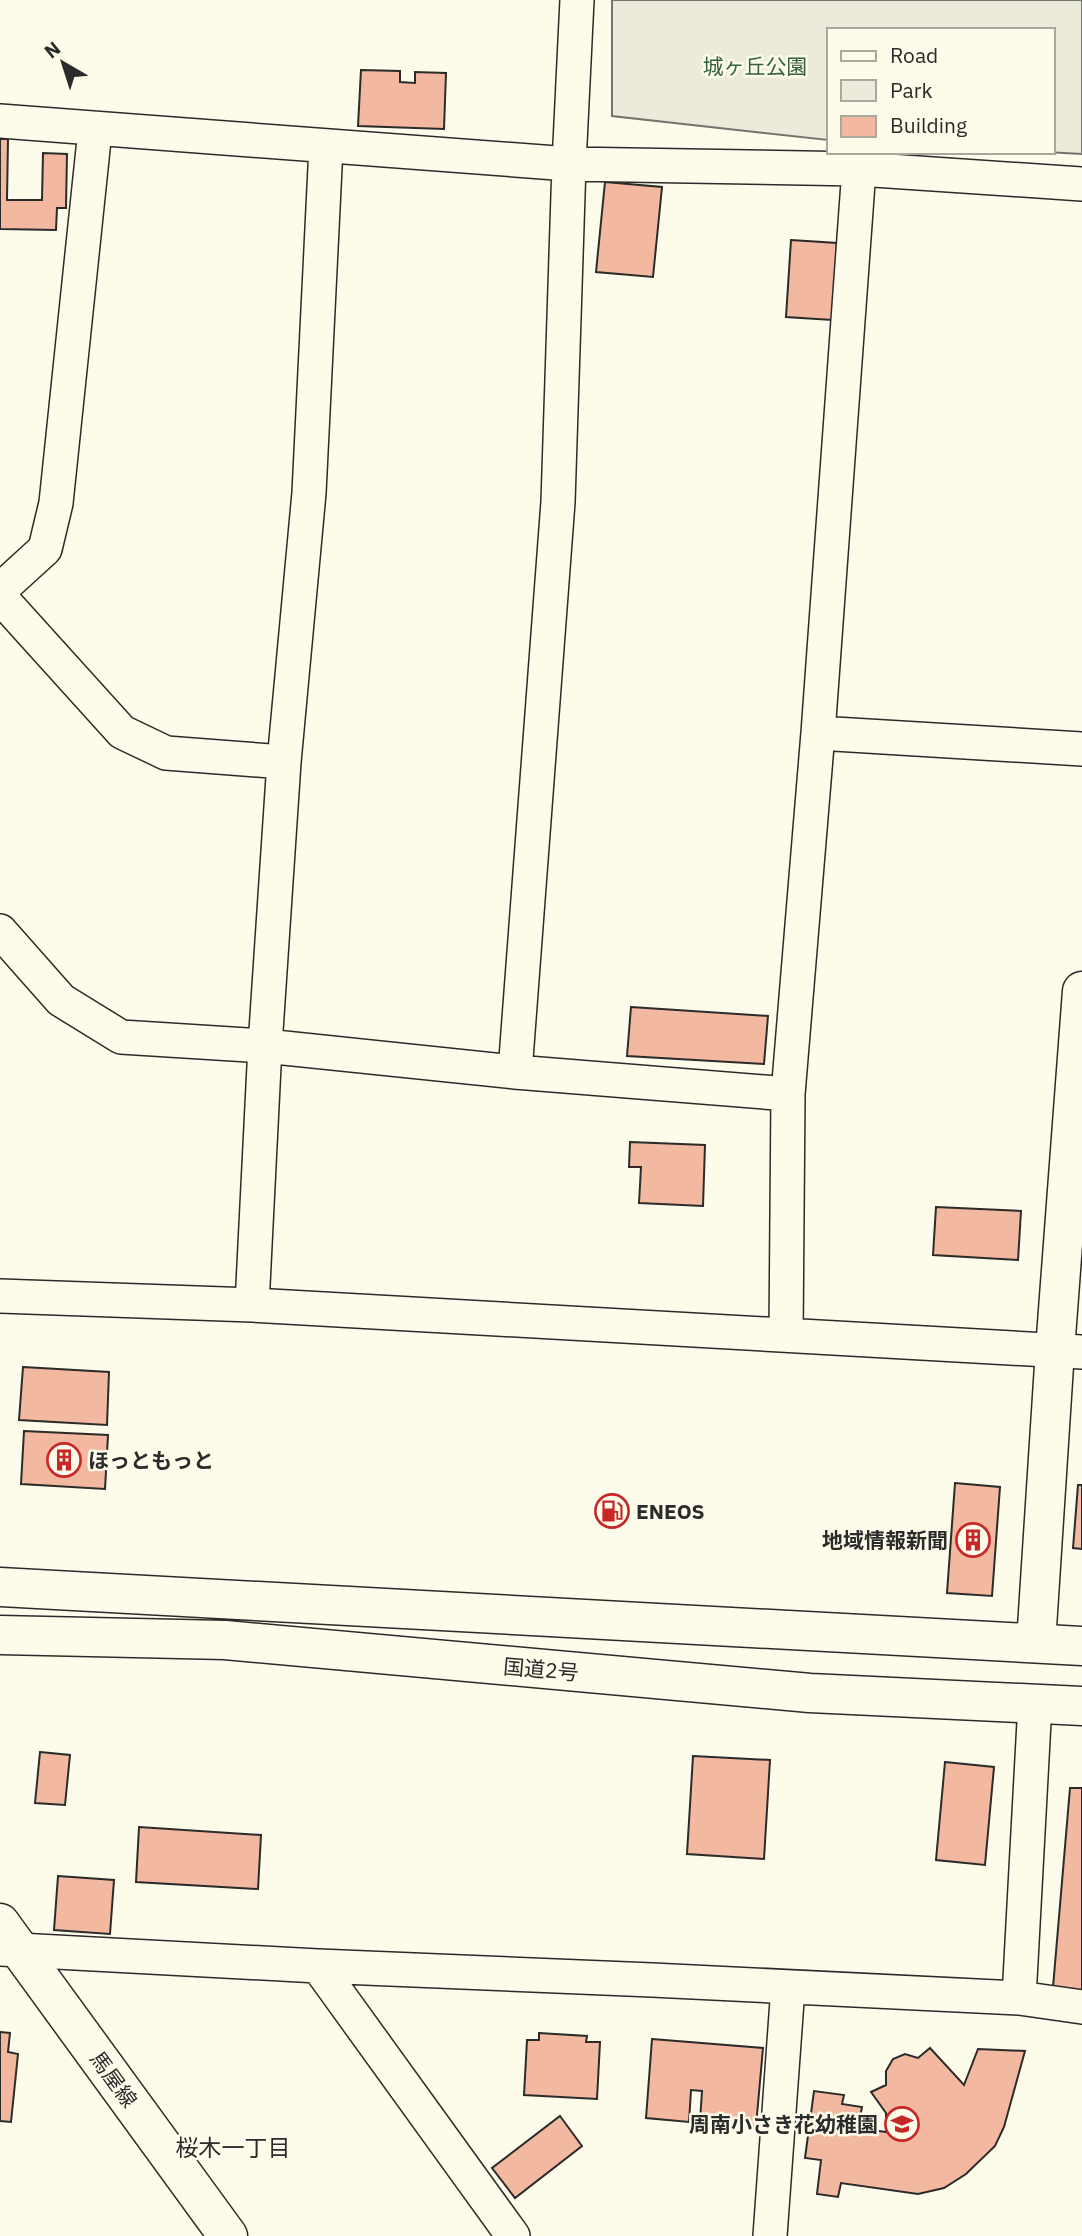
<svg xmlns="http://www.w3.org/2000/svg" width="1082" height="2236" font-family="'IBM Plex Sans','Noto Sans JP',sans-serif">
<rect width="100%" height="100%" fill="#fdfbea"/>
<!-- green -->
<path fill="#ecebdb" stroke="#74746e" stroke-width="2" d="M612 0H1082V154L1046 152H1052V30H828V140L612 116Z"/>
<!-- building -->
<path fill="#f2b8a0" stroke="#2b2b2b" stroke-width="2" d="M361 70 400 71V82L415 83V72L446 73 444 129 358 126Z
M0 139H8L7 200H42L43 153 67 154 66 208H57L56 230 0 229Z
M605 182 662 187 653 277 596 272Z
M791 240 837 243 832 320 786 317Z
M631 1007 768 1016 764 1064 627 1056Z
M630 1142 705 1145 703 1206 639 1203 641 1167H629Z
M936 1207 1021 1211 1018 1260 933 1255Z
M23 1367 109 1372 107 1425 19 1420Z
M24 1431 108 1435 105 1489 21 1484Z
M955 1483 1000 1487 992 1596 947 1593Z
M1078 1485H1082V1549L1073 1548Z
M40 1752 70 1755 65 1805 35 1803Z
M693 1756 770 1760 764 1859 687 1854Z
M945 1762 994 1767 985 1865 936 1860Z
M1070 1788H1082V2001L1052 1999Z
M139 1827 261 1835 258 1889 136 1882Z
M58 1876 114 1880 110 1934 54 1930Z
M0 2032 10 2033 8 2052 18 2054 11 2122 0 2121Z
M539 2033 587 2036 586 2042H600L597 2099 524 2095 527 2040H539Z
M652 2039 763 2048 756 2126 700 2121 702 2091 691 2090 689 2122 646 2118Z
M930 2048 964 2085 978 2049 1025 2051 1004 2127 995 2146 966 2174 944 2188 918 2194 841 2183 838 2197 817 2194 821 2160 805 2158 814 2091 844 2095 842 2104 862 2107 858 2128 886 2132V2113L871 2092 886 2085V2071L893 2059 905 2054 918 2058Z
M560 2116 582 2146 515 2198 492 2168Z"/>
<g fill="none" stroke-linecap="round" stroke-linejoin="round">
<!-- street casing -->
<g stroke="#2b2b2b" stroke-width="36">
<path id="street" d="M0 121 569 164 859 169 1082 184
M0 590 45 549 56 503 95 130
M0 597 122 732 166 753 284 762
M818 733 1082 749
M0 931 61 1000 121 1037 265 1046 515 1072 788 1094
M515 1072 558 502 569 164 577 0
M0 1296 252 1305 1082 1352
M252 1305 265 1046 284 762 309 493 326 147
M786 1335 788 1094 818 733 859 169
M0 1949 318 1966 652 1980 1019 1998 1082 2007
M318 1966 513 2236
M1019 1998 1035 1703
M770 2236 788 1987"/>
</g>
<!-- secondary casing -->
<g stroke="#2b2b2b" stroke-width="41">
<path id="secondary" d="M1036 1643 1055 1350 1082 991
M0 1923 228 2236"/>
</g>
<!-- highway casing -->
<g stroke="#2b2b2b" stroke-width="41">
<path id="highway" d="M0 1587 1082 1646
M0 1635 225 1640 810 1693 1082 1706"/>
</g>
<!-- street -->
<use href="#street" stroke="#fdfbea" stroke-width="33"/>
<!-- secondary -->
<use href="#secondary" stroke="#fdfbea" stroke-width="38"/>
<!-- highway -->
<use href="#highway" stroke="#fdfbea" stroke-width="38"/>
</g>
<!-- icons -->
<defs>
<g id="building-ring" transform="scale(1.75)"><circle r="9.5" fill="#fdfbea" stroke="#c62828" stroke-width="1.5"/><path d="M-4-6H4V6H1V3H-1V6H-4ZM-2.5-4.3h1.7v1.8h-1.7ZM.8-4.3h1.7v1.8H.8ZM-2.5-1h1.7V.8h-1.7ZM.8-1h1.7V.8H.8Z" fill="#c62828"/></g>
<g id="fuel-ring" transform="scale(1.75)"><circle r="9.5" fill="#fdfbea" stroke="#c62828" stroke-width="1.5"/><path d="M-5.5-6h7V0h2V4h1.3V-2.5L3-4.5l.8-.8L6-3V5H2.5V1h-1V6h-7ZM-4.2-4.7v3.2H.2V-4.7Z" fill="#c62828"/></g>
<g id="school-ring" transform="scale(1.75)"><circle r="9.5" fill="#fdfbea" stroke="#c62828" stroke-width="1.5"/><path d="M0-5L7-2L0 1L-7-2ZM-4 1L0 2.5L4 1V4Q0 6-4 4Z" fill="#c62828"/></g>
</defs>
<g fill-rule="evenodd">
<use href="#building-ring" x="64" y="1460"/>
<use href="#fuel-ring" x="612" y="1511"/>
<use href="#building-ring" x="973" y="1540"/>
<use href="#school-ring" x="902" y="2124"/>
</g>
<g text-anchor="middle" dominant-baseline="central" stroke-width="5" stroke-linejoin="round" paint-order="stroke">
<!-- park labels -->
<g font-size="21" fill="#34623c" stroke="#fdfbea">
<text x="755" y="66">城ヶ丘公園</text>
</g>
<!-- poi labels -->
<g font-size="21" font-weight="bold" fill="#2b2b2b" stroke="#fdfbea" text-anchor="start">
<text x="88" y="1460">ほっともっと</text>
<text x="636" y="1511">ENEOS</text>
<text x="948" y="1540" text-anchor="end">地域情報新聞</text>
<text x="878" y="2124" text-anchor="end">周南小さき花幼稚園</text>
</g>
<!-- street labels -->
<g font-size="21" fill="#2b2b2b" stroke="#fdfbea">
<text transform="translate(541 1669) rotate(5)">国道2号</text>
<text transform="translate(114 2079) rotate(54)">馬屋線</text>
</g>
<!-- neighbourhood labels -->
<g font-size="23" fill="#2b2b2b" stroke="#fdfbea">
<text x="233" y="2147">桜木一丁目</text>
</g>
</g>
<!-- legend -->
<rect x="827" y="28" width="228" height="126" fill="#fdfbea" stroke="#a9a89e" stroke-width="2"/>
<rect x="841" y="51" width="35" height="10" fill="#fdfbea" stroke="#a9a89e" stroke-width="2"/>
<text x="890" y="63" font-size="21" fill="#2b2b2b">Road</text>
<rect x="841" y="80" width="35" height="21" fill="#ecebdb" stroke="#a9a89e" stroke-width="2"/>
<text x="890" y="98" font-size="21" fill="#2b2b2b">Park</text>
<rect x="841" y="116" width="35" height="21" fill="#f2b8a0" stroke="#a9a89e" stroke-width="2"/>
<text x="890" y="133" font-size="21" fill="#2b2b2b">Building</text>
<!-- north arrow -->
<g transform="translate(63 63) rotate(321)" stroke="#fdfbea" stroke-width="5" paint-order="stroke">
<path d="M0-5L12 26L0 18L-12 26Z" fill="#2b2b2b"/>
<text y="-10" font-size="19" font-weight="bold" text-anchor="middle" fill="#2b2b2b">N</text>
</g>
</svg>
